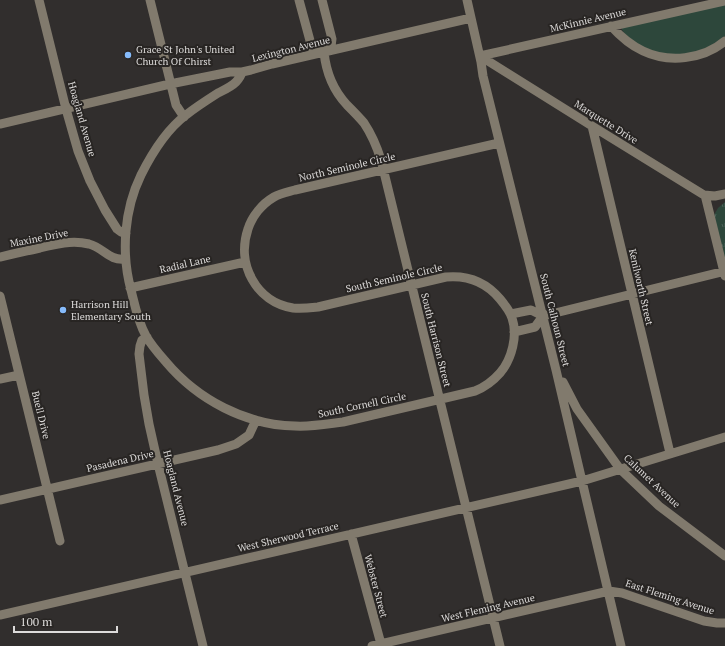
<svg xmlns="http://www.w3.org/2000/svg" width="725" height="646" font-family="'PT Serif',serif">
<defs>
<pattern id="park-tufts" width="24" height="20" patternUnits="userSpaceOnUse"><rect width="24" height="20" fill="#2d473b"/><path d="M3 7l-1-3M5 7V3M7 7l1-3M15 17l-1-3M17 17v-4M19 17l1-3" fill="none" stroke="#4b6157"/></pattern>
</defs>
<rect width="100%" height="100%" fill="#312e2d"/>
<!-- grass -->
<path fill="#2d473b" d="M725 4V36C717 42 708 48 698 51 677 58 651 54 633 41 629 38 625 34 622 30V27Z"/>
<!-- park -->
<path fill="url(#park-tufts)" d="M725 202V262L714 215 718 208Z"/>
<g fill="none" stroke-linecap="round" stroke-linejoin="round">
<!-- minor -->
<path stroke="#817a6d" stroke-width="9" d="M39 0 66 109 78 151 90 181 105 210 117 229 121 232 126 233
M150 0 176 105 184 117
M299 0 312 48 316 51 324 52C329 48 332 46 332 39L322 0
M467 0 481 62 483 76 556 370 582 481 621 646
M611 26C620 36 630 45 643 51 668 63 703 60 725 41
M324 52C326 72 333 90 347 105 353 111 359 117 364 123 372 135 377 147 381 160L500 646
M480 56 592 126 704 195 715 196 725 194
M480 56 725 1
M242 72C241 76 239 79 236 82 231 87 224 90 218 93 207 100 196 107 186 115 166 130 152 153 141 175 124 210 121 253 131 290 135 306 138 322 146 336 151 345 159 354 166 362 198 400 246 425 295 426 311 427 327 424 343 422L475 391C485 387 493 381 500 373 512 359 518 335 512 318 510 311 505 305 500 299 486 282 468 275 446 277L318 307C309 308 302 309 293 308 256 302 236 264 248 229 252 216 262 204 274 197 281 193 288 192 295 190L499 143
M0 124 170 84 230 72H242L251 70 272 64 471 18
M592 126 670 453
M705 195 725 276
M0 257C13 254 26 251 40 248 56 244 72 240 89 244 104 248 109 261 125 259
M130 288 245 262
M0 296 60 541
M511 314 531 310 543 316
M543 316 725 271
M514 332 535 327 543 316
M147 337 142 340 140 346 139 354 144 395 149 424 158 464 203 646
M0 379 19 375
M563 382 577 409 620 469 659 506 725 556
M0 500 218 450 236 444 249 435 256 420
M351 534 381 644
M0 615 582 481 725 437
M372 646 609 591 622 593 704 621 717 623H725"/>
</g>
<!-- markers -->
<g fill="#86bbfb" stroke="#282523" stroke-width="1.5">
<circle cx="128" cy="55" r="4"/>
<circle cx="63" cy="310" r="4"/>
</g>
<g text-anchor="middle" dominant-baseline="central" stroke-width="4" stroke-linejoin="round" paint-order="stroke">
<!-- street labels -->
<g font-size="10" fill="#dddbda" stroke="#282523">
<text transform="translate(588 20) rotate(-13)">McKinnie Avenue</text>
<text transform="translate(291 49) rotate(-14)">Lexington Avenue</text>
<text transform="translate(82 119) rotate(74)">Hoagland Avenue</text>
<text transform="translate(606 122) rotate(32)">Marquette Drive</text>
<text transform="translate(347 167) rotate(-13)">North Seminole Circle</text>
<text transform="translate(39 238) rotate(-11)">Maxine Drive</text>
<text transform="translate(185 264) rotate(-13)">Radial Lane</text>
<text transform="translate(394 278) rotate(-13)">South Seminole Circle</text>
<text transform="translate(641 287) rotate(77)">Kenilworth Street</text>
<text transform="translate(555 320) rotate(76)">South Calhoun Street</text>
<text transform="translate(436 340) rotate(76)">South Harrison Street</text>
<text transform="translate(362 405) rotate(-12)">South Cornell Circle</text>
<text transform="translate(41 415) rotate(76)">Buell Drive</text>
<text transform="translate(120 461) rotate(-13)">Pasadena Drive</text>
<text transform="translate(652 481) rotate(43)">Calumet Avenue</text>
<text transform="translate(176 488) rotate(76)">Hoagland Avenue</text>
<text transform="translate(288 537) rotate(-13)">West Sherwood Terrace</text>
<text transform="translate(376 586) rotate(75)">Webster Street</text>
<text transform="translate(670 597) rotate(18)">East Fleming Avenue</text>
<text transform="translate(488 608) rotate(-13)">West Fleming Avenue</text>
</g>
<!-- poi labels -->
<g font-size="10" fill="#dddbda" stroke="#282523" text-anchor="start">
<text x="136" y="49">Grace St John's United<tspan x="136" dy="12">Church Of Chirst</tspan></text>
<text x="71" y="304">Harrison Hill<tspan x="71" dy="12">Elementary South</tspan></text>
</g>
</g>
<!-- scale -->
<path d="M14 626v6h103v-6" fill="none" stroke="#dddbda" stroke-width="2"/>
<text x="20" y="626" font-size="12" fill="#dddbda" stroke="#282523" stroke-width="3" paint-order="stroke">100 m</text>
</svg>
